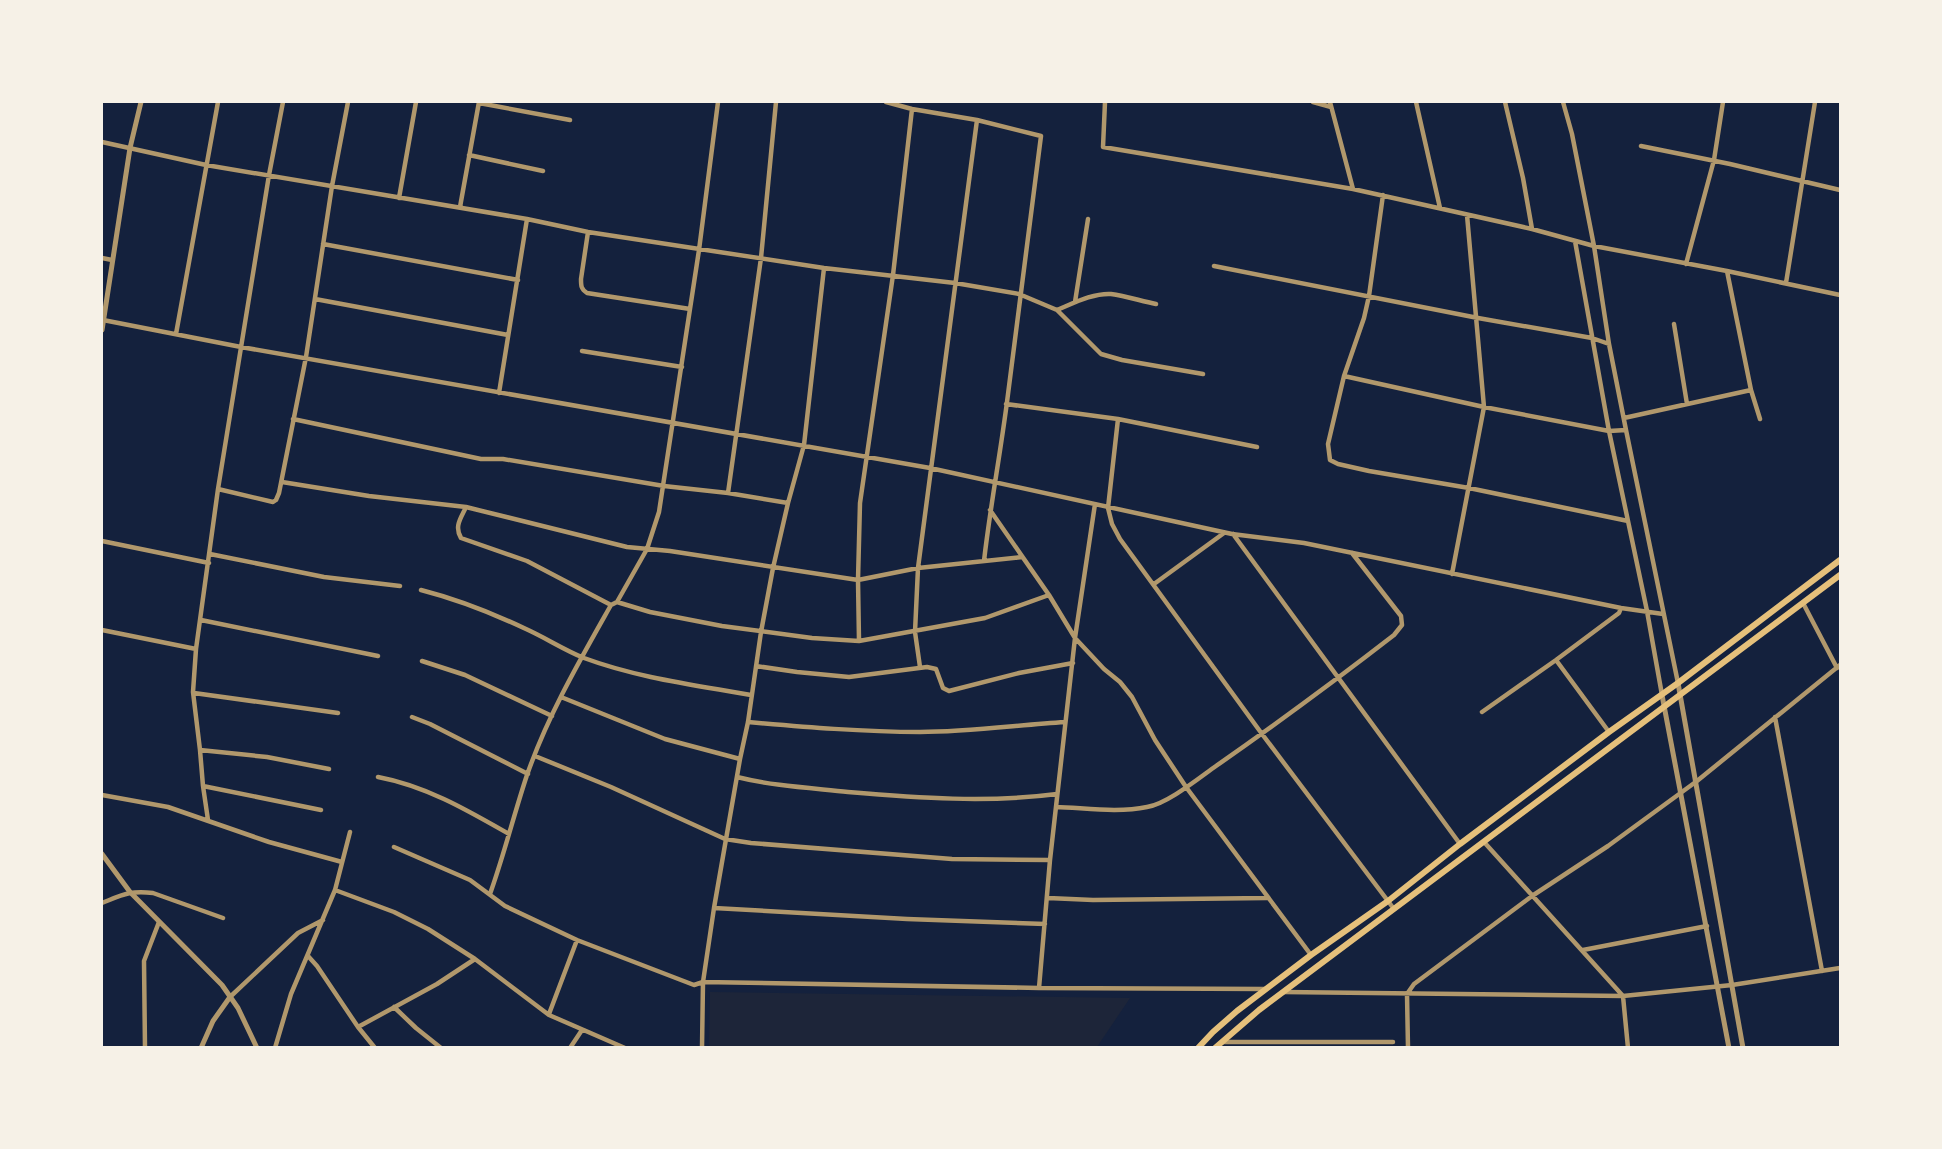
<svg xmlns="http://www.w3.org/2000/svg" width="1942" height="1149" font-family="'Crimson Pro',serif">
<rect width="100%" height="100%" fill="#14213d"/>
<!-- green -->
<path fill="#1d2539" d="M710 992 1130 998 1097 1047 709 1048Z"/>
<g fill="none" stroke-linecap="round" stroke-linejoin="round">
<!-- minor -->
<path stroke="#b1986c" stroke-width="4.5" d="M886 102 912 109 977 120 1041 136C1029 225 1018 314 1007 402 1000 456 990 508 984 561
M1105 102 1103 147 1353 189 1532 229 1594 246 1727 271 1840 295
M1313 102 1331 107
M1330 102 1353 189
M1416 102 1440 208
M1505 102 1523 178 1532 229
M1563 102 1572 134 1594 246 1609 344 1626 430 1678 683
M479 103 570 120
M102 142 206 165 527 219 588 232 824 268 955 283 1019 294 1057 310 1101 354 1122 360 1203 374
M1641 146 1730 164 1840 190
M469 155 543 171
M1383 195 1369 296 1364 318 1344 376 1328 444 1330 460 1338 464 1369 471 1469 488 1628 521
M399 198 416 102
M460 207 479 102
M588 232 581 279C581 286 581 289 587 293L690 309
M1575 241 1609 431 1647 611 1662 695
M323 244 518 280
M102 258 112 260
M1686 264 1714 160 1723 102
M1214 266 1478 318 1592 338 1609 344
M1727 271 1751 390 1760 419
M1786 283 1815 102
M315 299 508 335
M1075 302 1088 219
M1057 310C1074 303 1093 293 1111 294 1126 296 1141 301 1156 304
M103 320 241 347 930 468 1232 534 1304 543 1621 608 1663 614
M1674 324 1687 404
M176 334 218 102
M582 351 682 367
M1344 376 1484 407 1609 431 1626 430
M499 393 527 219
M1006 404 1118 419 1257 447
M1624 418 1751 390
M293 419 481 459H503L664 486 728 493 788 503
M1118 419 1108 508 1112 524 1120 539 1262 734 1394 909
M282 482 369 496 466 507 627 547 670 551 858 580 918 568 1022 557
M218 489 273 502 276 500 279 493 306 357 332 186 348 102
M728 493 761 258 776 102
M466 507C461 518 454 526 461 538L527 561 611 605
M990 510 1049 595 1075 638 1104 669 1120 682 1132 697 1155 740 1186 787 1311 955
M1233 534 1460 844
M102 541 209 563
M210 554 324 577 400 586
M1452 574 1484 407 1467 215
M1154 584 1224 533
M421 590C460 600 490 612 526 629 546 638 564 650 584 658 638 678 695 685 751 695
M617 602 650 612 722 626 812 638 859 641 985 618 1049 595
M1803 603 1837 668
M201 620 378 656
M102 630 196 649
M859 641 858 580 860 503 893 275 912 109
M1556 660 1609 732
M422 661 465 675 552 716
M756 666 797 672 849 677 927 667 936 669 943 688 949 691 1019 673 1073 663
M920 667 915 632 918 568 977 120
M194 693 338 713
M561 697 665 739 740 759
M1482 712 1556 660 1619 613 1621 608
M412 717 430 724 528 774
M1775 717 1822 971
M748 722C805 727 863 732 920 732 968 732 1017 725 1065 722
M200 750 267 757 329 769
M535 756 611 787 725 839 751 843 952 859 1050 860
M378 777C426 786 467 810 509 834
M737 777C773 786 811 788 848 792 917 798 989 803 1057 794
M203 786 321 810
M102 795 168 807 269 842 342 862
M1056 807C1086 808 1118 813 1147 807 1167 804 1199 778 1216 766 1276 724 1336 680 1394 635L1402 625 1401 616 1352 553
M208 820 203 786 200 750 193 692 196 649 218 489 269 175 283 102
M1484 842 1623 996 1628 1048
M394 847 470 880 505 906 577 940 694 985 703 982 1039 988 1265 989
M335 890 394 912 428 929 475 959 549 1015 625 1048
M490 894C504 855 514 814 527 775 548 715 580 660 611 605L617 602 647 549 659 512 699 250 718 102
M1048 898 1093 900 1267 898
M102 903C122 895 130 890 153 893L223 918
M714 908 907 919 1045 924
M1583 950 1707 926
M308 956 317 966 358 1027 375 1048
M1039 988 1050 860 1075 638 1095 504
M1283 992 1623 996 1732 985 1840 968
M230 997 298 933 323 920
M394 1007 416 1028 441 1048
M549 1014 577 940
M358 1027 437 984 475 959
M1223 1042H1393
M145 1048 144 961 159 922
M275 1048 291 994 335 890 350 832
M570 1048 582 1030
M702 1048 703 982 714 908 740 759 748 722 761 632 773 568 788 503 804 445 824 268
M1408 1048 1407 994 1414 984 1532 896 1608 846 1697 781 1840 665"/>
<!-- tertiary -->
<path stroke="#b1986c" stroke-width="5" d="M102 330 130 148 141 102
M1678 683 1743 1048
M1662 695 1729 1048
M102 854 130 892 222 985 238 1008 257 1048
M201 1048 213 1021 230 997"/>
<!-- secondary -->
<path stroke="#e5c07b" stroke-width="6" d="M1198 1048 1213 1032 1237 1011 1311 955 1388 901 1460 844 1609 732 1678 683 1840 560
M1215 1048 1259 1010 1840 575"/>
</g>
<!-- border -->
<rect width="1942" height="1149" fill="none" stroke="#f6f1e7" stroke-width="206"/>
</svg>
